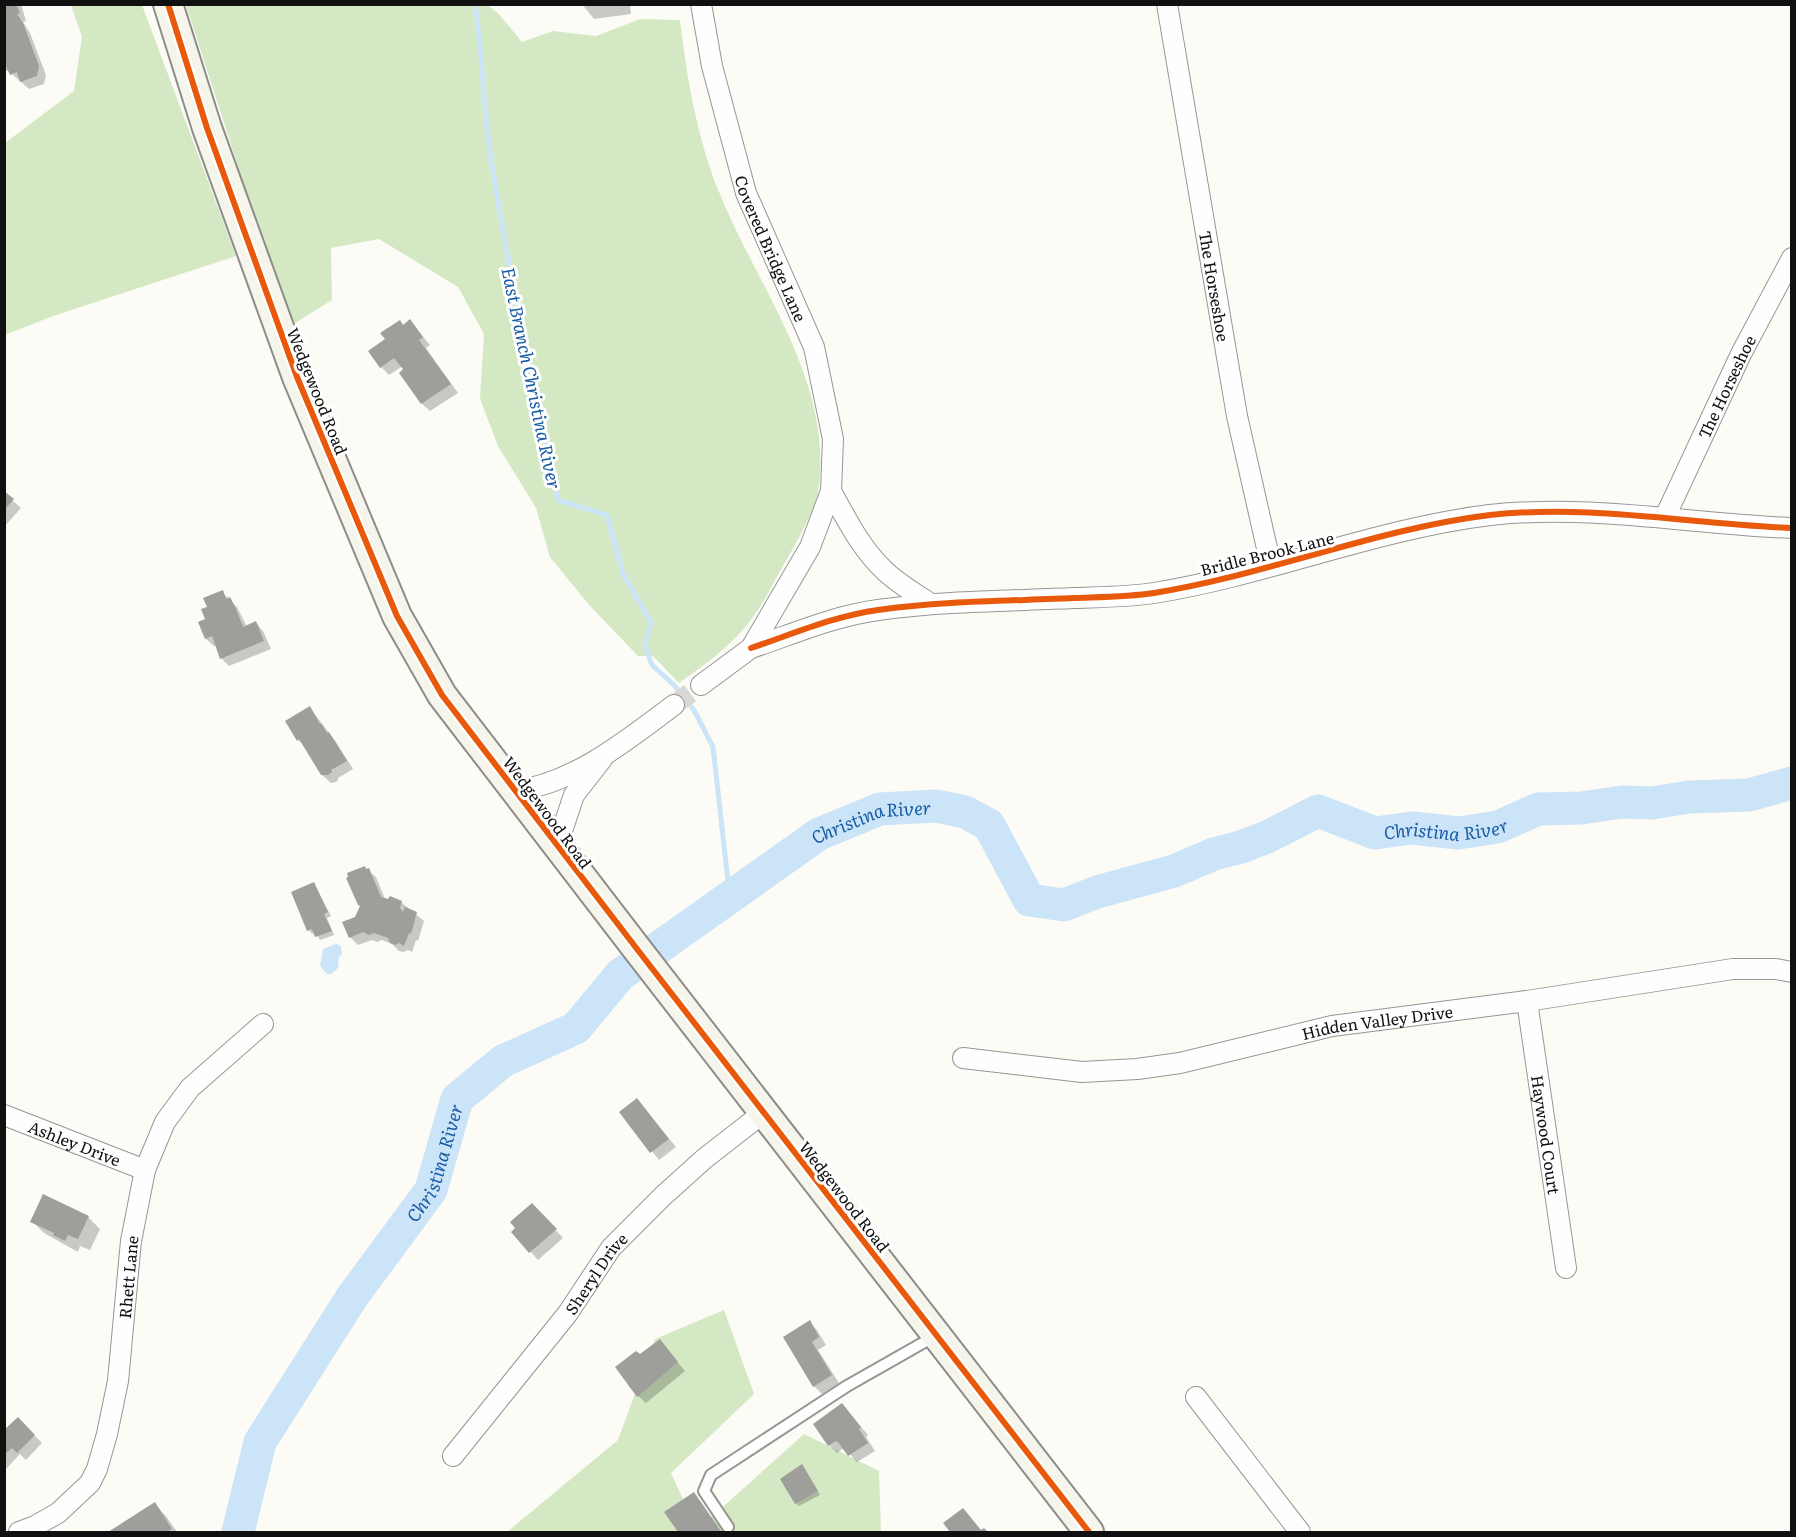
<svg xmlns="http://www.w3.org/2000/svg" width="1796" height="1537" font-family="Literata,serif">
<rect width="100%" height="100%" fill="#fcfbf6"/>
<!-- forest -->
<path fill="#d4e9c3" d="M71 5H142L236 256 53 316 5 335V143L74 91 82 37Z
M186 5H487L498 13 522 42 553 31 596 36 640 19 680 20C687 79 697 137 719 192 758 289 835 383 818 493 816 508 792 551 783 566 773 583 765 601 753 617 734 644 706 664 679 683L653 656H638L590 606 550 557 536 508 498 446 480 399 484 334 458 287 379 239 331 248 332 300 292 325 264 247Z
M724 1310 754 1394 671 1473 697 1530 804 1434 879 1471 881 1532H507L618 1440 655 1339Z"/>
<!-- water -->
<path fill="#cce4f7" d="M336 944 341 946 342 954 339 957 338 968 331 974H327L320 966 323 949Z"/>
<!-- shadow -->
<path fill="#0003" d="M4 4H21L26 21 23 22 30 33 46 75 44 84 29 89 12 74 10 70 7 71 4 69Z
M582 4H630L631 14 594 19Z
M410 321 430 345 426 348 458 393 430 411 422 404 401 373 405 369 403 366 389 375 381 367 403 326Z
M4 493 21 508 4 527Z
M222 592 237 607 247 627 256 623 263 631 271 649 229 666 222 659 217 645 214 646 206 639 208 608Z
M310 708 336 742 353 769 338 778V780L336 782 331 783 322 775 306 747 298 740Z
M367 870 376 877 385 899 401 902 424 921 418 941 416 940 412 952 408 950 403 952 399 951 392 944 382 940 377 942 372 940 358 945 350 937 362 907Z
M314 884 331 916 327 918 334 935 320 940 315 932 312 934 309 930Z
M637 1100 676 1147 659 1160 621 1112Z
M532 1205 563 1238 538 1260 513 1232Z
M88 1217 100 1229 90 1250 80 1246 78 1252 44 1233 32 1221Z
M809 1322 817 1330 826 1345 818 1350 839 1383 822 1394 814 1386Z
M660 1341 685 1371 646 1403 638 1396 640 1356Z
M842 1405 868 1435 866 1437 875 1451 857 1462 844 1448 837 1453 829 1445Z
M18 1419 42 1443 26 1460 20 1454 6 1469 4 1467V1432Z
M805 1470 820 1495 799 1506 796 1503Z
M694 1494 701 1502 722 1532H679L666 1512Z
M154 1504 166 1516 177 1532H112Z"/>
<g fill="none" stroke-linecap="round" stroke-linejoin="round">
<!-- stream -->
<path stroke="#cce4f7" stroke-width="5" d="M475 4C483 56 483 108 491 159 509 274 534 387 558 500L607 515 623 574 651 622 645 646 652 665 675 686 694 710 713 747 730 899"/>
<!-- river -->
<path stroke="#cce4f7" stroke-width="33" id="s1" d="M238 1532 260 1442 352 1297 431 1190 457 1099 503 1061 576 1028 620 975 819 834 880 809 936 806 965 812 989 825 1029 900 1064 905 1097 892 1174 871 1214 854 1241 847 1267 837 1318 811 1375 833 1412 828 1458 833 1498 827 1538 809 1581 808 1622 802 1652 803 1689 797 1749 795 1792 783"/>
</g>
<!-- building -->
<path fill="#a09e9b" d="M4 4H16L20 13 17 14 23 23 39 66 37 76 20 82 17 72 10 75 4 62Z
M410 319 423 337 419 340 451 384 421 404 399 373 403 369 394 358 380 368 368 351 385 339 380 333 400 320 403 325Z
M4 491 14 499 4 510Z
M223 590 226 599 230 597 236 609 243 627 256 621 264 641 220 659 212 636 205 639 198 622 205 619 201 609 207 607 203 598Z
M310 706 320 724 321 723 327 733 329 732 347 761 331 770 332 772 328 775H321L299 739 297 741 285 721Z
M365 866 366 869 369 868 381 897 388 899 390 896 402 901 400 908 403 912 405 907 417 912 411 934 409 933 404 946 399 943 395 945 390 943 388 938 374 933 369 935 363 932 349 938 342 922 355 917 360 906 358 905 346 878 348 877 347 873Z
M314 882 328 912 324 914 332 931 315 937 312 929 307 931 291 892Z
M637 1098 669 1139 650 1153 619 1112Z
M43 1194 89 1216 78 1239 68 1235 65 1241 53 1235 54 1233 30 1222Z
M532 1203 557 1229 529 1253 511 1232 515 1228 510 1222Z
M810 1320 819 1337 812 1342 832 1375 813 1387 783 1337Z
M660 1339 678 1362 637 1397 615 1367 636 1351 640 1354Z
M842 1403 861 1427 859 1429 868 1443 848 1456 838 1442 836 1441 828 1446 813 1424Z
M18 1417 35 1435 17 1453 12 1448 4 1455V1430Z
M802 1464 818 1491 795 1504 780 1479Z
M694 1492 721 1532H678L664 1512Z
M155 1502 172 1529 166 1532H108Z
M963 1508 981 1530 984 1528 988 1532H950L943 1523Z"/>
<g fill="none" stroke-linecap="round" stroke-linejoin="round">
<!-- street-tunnel -->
<path stroke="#d9d8d4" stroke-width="20" stroke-dasharray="20 10" stroke-linecap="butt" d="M674 705 701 685"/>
<!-- lane casing -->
<g stroke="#969694" stroke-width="14">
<path id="lane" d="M728 1527 704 1491 711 1475 847 1386 935 1336"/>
</g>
<!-- street casing -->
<g stroke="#969694" stroke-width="22">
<g id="street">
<path id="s2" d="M701 4 712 66 746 193 814 347 833 439 831 491 810 547 751 648 701 685"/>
<path id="s3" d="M1167 4 1237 416 1271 566"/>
<path d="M831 491C847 520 861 549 886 572 899 584 916 594 931 604"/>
<path id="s4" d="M1665 517 1741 354 1792 258"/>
<path d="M751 648C793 634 834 616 878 610 943 601 1009 601 1074 598 1101 597 1128 597 1154 593 1267 575 1375 529 1490 515 1590 504 1691 524 1792 528"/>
<path d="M515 791C575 783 627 740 674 705"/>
<path d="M557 846 574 795 602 759"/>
<path id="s5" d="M1527 1001 1566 1268"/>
<path id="s6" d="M963 1058 1082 1072 1137 1069 1180 1063 1332 1026 1527 1001 1733 969H1776L1792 972"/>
<path id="s7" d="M4 1115 145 1170"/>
<path d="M1196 1397 1300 1532"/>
<path id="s8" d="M453 1456 568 1313 611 1248 663 1196 704 1159 763 1113"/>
<path id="s9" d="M19 1532 35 1526 58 1513 90 1483 97 1469 107 1434 118 1381 131 1241 145 1170 165 1122 190 1088 263 1024"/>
</g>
</g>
<!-- secondary casing -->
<g stroke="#8d8c8a" stroke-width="32">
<path id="secondary" d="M168 4 207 128 297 377 397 616 442 695 637 949 1089 1532"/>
</g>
<!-- lane -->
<use href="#lane" stroke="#fffefe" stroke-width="10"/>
<!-- street -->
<use href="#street" stroke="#fffefe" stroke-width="20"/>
<!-- secondary -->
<use href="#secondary" stroke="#f6f5eb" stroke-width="28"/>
<!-- cycleway casing -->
<g stroke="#fff" stroke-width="10">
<path id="cycleway" d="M168 4 207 128 297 377 397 616 442 695 637 949 1089 1532
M751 648C793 634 834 616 878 610 943 601 1009 601 1074 598 1101 597 1128 597 1154 593 1267 575 1375 529 1490 515 1590 504 1691 524 1792 528"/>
</g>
<!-- cycleway -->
<use href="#cycleway" stroke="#e8590c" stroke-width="6"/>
</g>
<g text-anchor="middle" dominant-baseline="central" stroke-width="6" stroke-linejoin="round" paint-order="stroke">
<!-- street labels -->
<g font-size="16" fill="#101010" stroke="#fff">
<text stroke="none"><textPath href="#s2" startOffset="255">Covered Bridge Lane</textPath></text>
<text stroke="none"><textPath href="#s3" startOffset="286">The Horseshoe</textPath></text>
<text stroke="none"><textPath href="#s4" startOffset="144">The Horseshoe</textPath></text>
<text transform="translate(318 391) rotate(68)">Wedgewood Road</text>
<text transform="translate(1267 553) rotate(-14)">Bridle Brook Lane</text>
<text transform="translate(548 812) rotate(53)">Wedgewood Road</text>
<text stroke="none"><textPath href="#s6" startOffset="420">Hidden Valley Drive</textPath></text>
<text stroke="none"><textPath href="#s5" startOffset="135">Haywood Court</textPath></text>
<text stroke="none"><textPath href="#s7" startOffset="76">Ashley Drive</textPath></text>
<text transform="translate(845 1196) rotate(52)">Wedgewood Road</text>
<text stroke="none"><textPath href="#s8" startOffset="232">Sheryl Drive</textPath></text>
<text stroke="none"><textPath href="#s9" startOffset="298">Rhett Lane</textPath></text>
</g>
<!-- water labels -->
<g font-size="18" font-style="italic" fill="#175ca4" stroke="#fff">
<text transform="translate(532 378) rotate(78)">East Branch Christina River</text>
<text stroke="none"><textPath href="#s1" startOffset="999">Christina River</textPath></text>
<text stroke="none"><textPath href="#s1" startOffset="1648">Christina River</textPath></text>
<text stroke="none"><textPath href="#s1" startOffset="424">Christina River</textPath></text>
</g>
</g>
<!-- border -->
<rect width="1796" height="1537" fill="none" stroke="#101010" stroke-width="12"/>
</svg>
